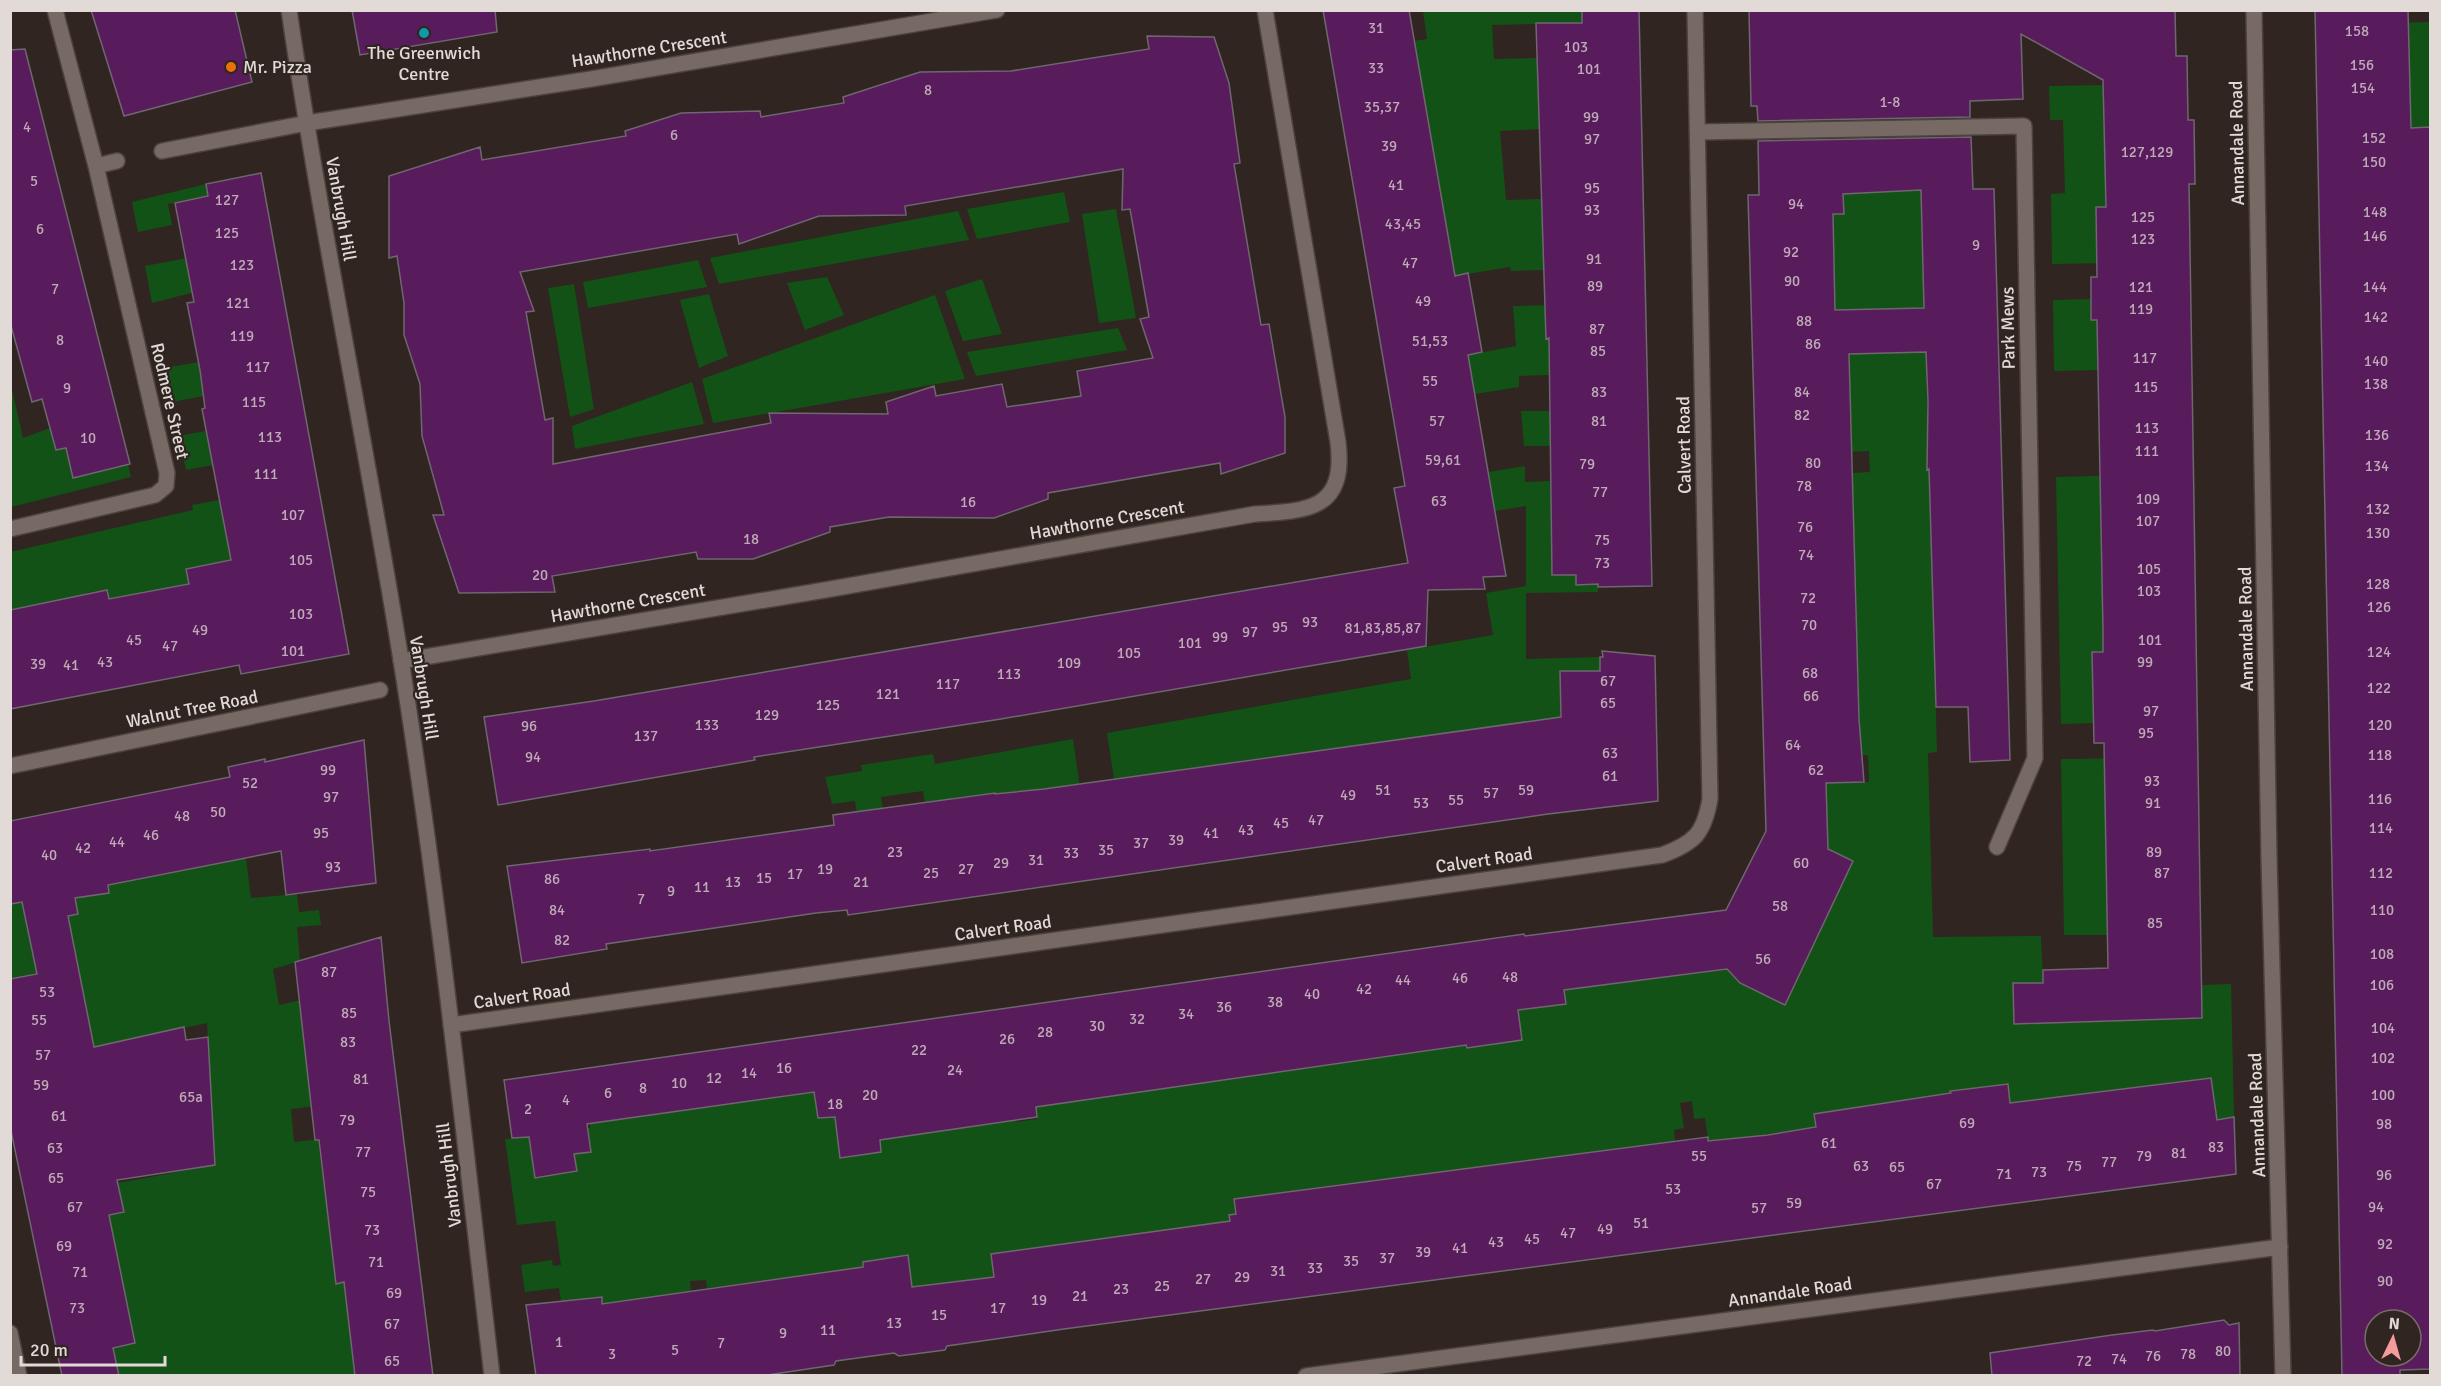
<svg xmlns="http://www.w3.org/2000/svg" width="2441" height="1386" font-family="Signika,sans-serif">
<rect width="100%" height="100%" fill="#302521"/>
<!-- green -->
<path fill="#135216" d="M1423 11H1582V23L1492 25 1494 59 1538 58 1541 129 1500 131 1506 200 1541 199 1542 222 1587 221 1545 270 1511 271 1510 267 1455 276 1414 41 1427 39Z
M2430 22V127L2410 128 2400 23Z
M2103 85 2134 207 2096 208 2097 249H2135L2113 263 2052 264 2051 194 2065 193 2063 120H2050L2049 86Z
M1890 150 1891 192 1921 190 1937 752 1928 753 1933 937 2041 936 2043 983H2013L2014 1018 2044 1023 2202 1019V985L2231 984 2234 1117 2217 1120 2211 1078 2163 1084 2016 1147 2008 1087 1951 1091 1958 1154 1906 1100 1815 1114 1821 1172 1796 1176 1790 1131 1744 1137 1714 1186 1705 1118 1694 1119 1692 1101 1680 1103 1684 1128 1674 1130 1675 1141 1660 1143 1665 1182 1635 1146 1588 1153 1594 1202 1569 1206 1562 1156 1468 1168 1470 1184 1418 1175 1371 1180 1378 1231 1355 1234 1348 1183 1298 1190 1300 1206 1270 1209 1268 1194 1234 1198 1236 1214 1229 1215 1234 1250 1120 1260 1116 1236 1071 1242 1074 1266 1012 1251 992 1254 994 1277 912 1287 908 1255 863 1262 867 1296 841 1270 707 1288 706 1280 690 1281 694 1318 634 1326 631 1300 602 1304V1297L562 1308 559 1288 525 1292 521 1265 552 1260 553 1266 561 1265 555 1221 517 1225 505 1139 529 1137 535 1177 577 1171 574 1154 591 1152 588 1128H590V1124L815 1092 818 1118 835 1117 841 1158 881 1152 876 1111 1008 1066 1016 1122 1037 1119 1035 1106 1461 1008 1467 1048 1522 1040 1516 1000 1541 1007 1566 1004 1564 990 1727 970 1740 983 1785 1005 1853 861 1772 820 1765 802 1826 800V783L1869 782 1868 755H1823L1860 733V720H1822L1821 706 1859 705 1858 662 1820 663 1819 636 1857 635 1856 579 1817 580V565L1855 564 1852 473 1870 472 1869 451 1813 453 1835 310 1833 241 1805 214 1844 213 1842 161Z
M206 184 208 196 168 204 172 225 138 232 132 202Z
M1064 192 1070 222 977 239 967 209Z
M1116 209 1136 318 1099 323 1082 214Z
M958 211 969 240 719 284 710 258Z
M219 252 195 292 152 303 145 266Z
M698 260 707 287 588 308 583 282Z
M827 277 844 315 805 330 787 283Z
M982 279 1002 334 963 341 945 291Z
M574 284 594 409 570 417 548 288Z
M709 294 728 356 699 368 680 300Z
M935 295 965 379 713 423 702 379Z
M2091 299 2136 319 2099 370 2054 371 2053 300Z
M1589 304 1549 319 1550 375 1519 376V387L1475 394 1468 355 1516 346 1513 306Z
M1118 328 1127 350 976 376 967 352Z
M238 355 239 363 200 370 204 396 172 402 165 368Z
M10 381 23 438 50 428 56 450 66 448 73 478 128 464 131 477 11 507Z
M692 382 704 424 575 449 572 426Z
M1521 411H1551L1567 446H1524Z
M228 427 234 461 186 470 178 436Z
M1525 466V482L1551 481 1554 575H1576V584H1598V592L1526 593V659L1600 657V671L1560 672 1561 715 1601 713 1602 808 1548 815 1534 721 1512 724 1518 763 1491 767 1485 728 1429 735 1435 775 1420 777 1414 737 1303 753 1281 796 1275 756 1233 762 1238 802 1211 806 1205 766 1163 772 1168 812 1141 816 1135 776 1114 779 1107 733 1411 679 1407 650 1493 635 1486 593 1526 586V506L1483 513 1476 474Z
M2139 475 2141 628 2103 630V652L2094 723 2061 724 2056 477Z
M258 493 277 596 195 615 109 599 107 589 86 593 95 636 11 630 10 552 193 510 192 505Z
M1073 739 1083 808 1065 786 1024 791 1001 835 995 793 952 798 931 845 923 791 881 797 888 851 863 855 855 801 832 804 825 777 862 771 861 765 933 754 935 764Z
M2144 758 2107 935H2064L2061 759Z
M246 858 251 898 297 894 299 912 319 910 321 925 297 927 300 961 273 969 279 1005 327 994 341 1103 291 1109 294 1142 403 1130 318 1140 336 1283 364 1280 372 1345 352 1348 355 1375H119L113 1348 135 1343 131 1322 91 1239 113 1235 109 1215 124 1212 118 1183 215 1165 207 1023 138 1038 151 1117 40 987 37 973 11 979V904L22 902 27 924 78 914 74 892 109 893 108 885Z"/>
<!-- building -->
<path fill="#581b5b" stroke="#6f6670" stroke-width="1.5" fill-rule="evenodd" d="M91 10H235L252 82 124 116Z
M352 10H495L497 32 360 55Z
M1323 10H1409L1455 276 1468 273 1482 352 1468 355 1506 576 1483 577 1485 589 1428 590 1426 646 1001 719 754 757 755 760 498 805 484 717 594 701 1408 563 1394 488 1405 486Z
M1582 10H1639L1652 586 1598 587V584L1576 585V575H1552L1549 338 1546 339 1536 23H1582Z
M1749 10H2175L2176 56H2187L2188 120H2194L2195 184H2189L2202 1018 2014 1024 2013 983H2043V970L2108 968 2104 743H2094L2092 652H2103V630L2097 320H2091V277H2097L2096 207H2106L2103 80 2021 34 2023 99 1970 101V117L1758 121 1757 106H1751Z
M2315 10H2408L2411 128 2430 127V1369L2400 1370V1376H2342ZM2375 1320H2411V1356H2375Z
M1147 36 1214 37 1229 83 1240 163 1234 164 1261 325 1269 324 1285 417V453L1221 474 1220 463 1048 493V499L994 518 889 517 830 527V532L753 559H698L696 552 552 576 555 592 459 593 433 515H444L422 436 420 384 404 335V303L397 256 389 258V176L480 147 482 160 626 136 625 131 681 113 760 111 761 117 844 103 843 97 920 72 1011 71 1149 49ZM1123 169 1122 210 1130 209 1149 317 1140 319 1153 358 1077 371 1081 396 1007 407 1002 384 936 396 934 386 886 402 888 414 769 413 771 423 553 464V418L545 420 526 312 534 311 520 272 737 234 739 244 819 216 906 215 905 206Z
M25 49 130 464 73 478 66 448 56 450 42 399 32 402 10 322V50Z
M1971 137 1973 189H1994L2010 760 1970 762 1968 707H1936L1929 469 1927 470 1928 401 1926 352 1849 354 1859 719 1864 782 1826 783 1828 849 1853 861 1785 1005 1740 983 1727 969 1564 990 1566 1004 1518 1010 1522 1040 1467 1048 1466 1045 1036 1107 1037 1117 880 1140 881 1152 840 1158 835 1117 818 1118 814 1092 587 1124 591 1152 574 1154 577 1171 535 1178 529 1137 512 1138 504 1080 1524 934 1525 936 1726 910 1766 831 1748 195H1759L1758 141ZM1921 190 1924 308 1835 310 1833 214H1844L1843 194Z
M261 173 349 654 241 674 239 665 10 709V610L107 590 109 599 189 584 186 569 231 560 202 409 205 408 200 370 187 303 194 302 175 203 208 196 206 184Z
M1602 651 1655 656 1658 801 1548 814 848 915 847 910 816 913 606 944 607 949 522 963 507 866 650 849V851L834 825 833 815 995 793V794L1044 789 1561 717 1560 671H1600V657H1603Z
M364 740 376 883 286 895 281 851 108 885 109 893 75 898 78 914 68 916 94 1047 184 1027 186 1040 208 1037 215 1165 117 1180 124 1212 109 1215 135 1343 113 1348 119 1376H62L10 1126V979L37 974 22 902 10 904V821L230 777 228 767 265 759V762Z
M381 937 389 1021 433 1376H355L344 1282 336 1284 319 1140H315L295 962Z
M2211 1078 2217 1120 2234 1117 2236 1174 1064 1329 947 1346 945 1350 899 1356 894 1353 836 1361 834 1365 760 1376H536L526 1305 602 1297V1304L863 1267V1262L908 1255 912 1287 994 1277 991 1254 1230 1221 1229 1215 1236 1214 1234 1199 1708 1137V1141L1768 1135 1816 1127 1814 1114 1951 1093 1950 1091 2008 1084 2010 1103Z
M2224 1320 2229 1325 2239 1323 2240 1376H1992L1990 1353 2112 1335 2153 1330 2155 1331Z"/>
<g fill="none" stroke-linecap="round" stroke-linejoin="round">
<!-- street casing -->
<g stroke="#4c433f" stroke-width="18">
<path id="street" d="M2254 10 2269 858 2283 1376
M1698 132 2024 126 2035 758 1997 847
M162 151 307 123 591 79 997 10
M96 166 117 161
M10 529 155 495 166 486 167 473 96 166 55 10
M401 661 825 590 1255 514C1310 511 1346 509 1338 442L1265 10
M10 766 380 690
M451 1025 1662 855C1695 843 1704 833 1710 799L1695 10
M10 1333 19 1376
M1306 1376 2280 1247"/>
</g>
<!-- secondary casing -->
<g stroke="#4c433f" stroke-width="18">
<path id="secondary" d="M289 10C321 228 366 443 401 660 439 897 464 1137 492 1376"/>
</g>
<!-- street -->
<use href="#street" stroke="#776a65" stroke-width="15"/>
<!-- secondary -->
<use href="#secondary" stroke="#776a65" stroke-width="15"/>
</g>
<!-- markers -->
<circle fill="#0f9aa8" stroke="#302521" stroke-width="2" cx="424" cy="33" r="6"/>
<circle fill="#e8710a" stroke="#302521" stroke-width="2" cx="231" cy="67" r="6"/>
<g text-anchor="middle" dominant-baseline="central" stroke-width="4.5" stroke-linejoin="round" paint-order="stroke">
<!-- number labels -->
<g font-size="15" fill="#bfaab8">
<text x="1376" y="28">31</text>
<text x="2357" y="31">158</text>
<text x="1576" y="47">103</text>
<text x="2362" y="65">156</text>
<text x="1376" y="68">33</text>
<text x="1589" y="69">101</text>
<text x="2363" y="88">154</text>
<text x="928" y="90">8</text>
<text x="1890" y="102">1-8</text>
<text x="1382" y="107">35,37</text>
<text x="1591" y="117">99</text>
<text x="27" y="127">4</text>
<text x="674" y="135">6</text>
<text x="2374" y="138">152</text>
<text x="1592" y="139">97</text>
<text x="1389" y="146">39</text>
<text x="2147" y="152">127,129</text>
<text x="2374" y="162">150</text>
<text x="34" y="181">5</text>
<text x="1396" y="185">41</text>
<text x="1592" y="188">95</text>
<text x="227" y="200">127</text>
<text x="1796" y="204">94</text>
<text x="1592" y="210">93</text>
<text x="2375" y="212">148</text>
<text x="2143" y="217">125</text>
<text x="1403" y="224">43,45</text>
<text x="40" y="229">6</text>
<text x="227" y="233">125</text>
<text x="2375" y="236">146</text>
<text x="2143" y="239">123</text>
<text x="1976" y="245">9</text>
<text x="1791" y="252">92</text>
<text x="1594" y="259">91</text>
<text x="1410" y="263">47</text>
<text x="242" y="265">123</text>
<text x="1792" y="281">90</text>
<text x="1595" y="286">89</text>
<text x="2141" y="287">121</text>
<text x="2375" y="287">144</text>
<text x="55" y="289">7</text>
<text x="1423" y="301">49</text>
<text x="238" y="303">121</text>
<text x="2141" y="309">119</text>
<text x="2376" y="317">142</text>
<text x="1804" y="321">88</text>
<text x="1597" y="329">87</text>
<text x="242" y="336">119</text>
<text x="60" y="340">8</text>
<text x="1430" y="341">51,53</text>
<text x="1813" y="344">86</text>
<text x="1598" y="351">85</text>
<text x="2145" y="358">117</text>
<text x="2376" y="361">140</text>
<text x="258" y="367">117</text>
<text x="1430" y="381">55</text>
<text x="2376" y="384">138</text>
<text x="2146" y="387">115</text>
<text x="67" y="388">9</text>
<text x="1599" y="392">83</text>
<text x="1802" y="392">84</text>
<text x="254" y="402">115</text>
<text x="1802" y="415">82</text>
<text x="1437" y="421">57</text>
<text x="1599" y="421">81</text>
<text x="2147" y="428">113</text>
<text x="2377" y="435">136</text>
<text x="270" y="437">113</text>
<text x="88" y="438">10</text>
<text x="2147" y="451">111</text>
<text x="1443" y="460">59,61</text>
<text x="1813" y="463">80</text>
<text x="1587" y="464">79</text>
<text x="2377" y="466">134</text>
<text x="266" y="474">111</text>
<text x="1804" y="486">78</text>
<text x="1600" y="492">77</text>
<text x="2148" y="499">109</text>
<text x="1439" y="501">63</text>
<text x="968" y="502">16</text>
<text x="2378" y="509">132</text>
<text x="293" y="515">107</text>
<text x="2148" y="521">107</text>
<text x="1805" y="527">76</text>
<text x="2378" y="533">130</text>
<text x="751" y="539">18</text>
<text x="1602" y="540">75</text>
<text x="1806" y="555">74</text>
<text x="301" y="560">105</text>
<text x="1602" y="563">73</text>
<text x="2149" y="569">105</text>
<text x="540" y="575">20</text>
<text x="2378" y="584">128</text>
<text x="2149" y="591">103</text>
<text x="1808" y="598">72</text>
<text x="2379" y="607">126</text>
<text x="301" y="614">103</text>
<text x="1310" y="622">93</text>
<text x="1809" y="625">70</text>
<text x="1280" y="627">95</text>
<text x="1383" y="628">81,83,85,87</text>
<text x="200" y="630">49</text>
<text x="1250" y="632">97</text>
<text x="1220" y="637">99</text>
<text x="134" y="640">45</text>
<text x="2150" y="640">101</text>
<text x="1190" y="643">101</text>
<text x="170" y="646">47</text>
<text x="293" y="651">101</text>
<text x="2379" y="652">124</text>
<text x="1129" y="653">105</text>
<text x="105" y="662">43</text>
<text x="2145" y="662">99</text>
<text x="1069" y="663">109</text>
<text x="38" y="664">39</text>
<text x="71" y="665">41</text>
<text x="1810" y="673">68</text>
<text x="1009" y="674">113</text>
<text x="1608" y="681">67</text>
<text x="948" y="684">117</text>
<text x="2379" y="688">122</text>
<text x="888" y="694">121</text>
<text x="1811" y="696">66</text>
<text x="1608" y="703">65</text>
<text x="828" y="705">125</text>
<text x="2151" y="711">97</text>
<text x="767" y="715">129</text>
<text x="707" y="725">133</text>
<text x="2380" y="725">120</text>
<text x="529" y="726">96</text>
<text x="2146" y="733">95</text>
<text x="646" y="736">137</text>
<text x="1793" y="745">64</text>
<text x="1610" y="753">63</text>
<text x="2380" y="755">118</text>
<text x="533" y="757">94</text>
<text x="328" y="770">99</text>
<text x="1816" y="770">62</text>
<text x="1610" y="776">61</text>
<text x="2152" y="781">93</text>
<text x="250" y="783">52</text>
<text x="1383" y="790">51</text>
<text x="1526" y="790">59</text>
<text x="1491" y="793">57</text>
<text x="1348" y="795">49</text>
<text x="331" y="797">97</text>
<text x="2380" y="799">116</text>
<text x="1456" y="800">55</text>
<text x="1421" y="803">53</text>
<text x="2153" y="803">91</text>
<text x="218" y="812">50</text>
<text x="182" y="816">48</text>
<text x="1316" y="820">47</text>
<text x="1281" y="823">45</text>
<text x="2381" y="828">114</text>
<text x="1246" y="830">43</text>
<text x="321" y="833">95</text>
<text x="1211" y="833">41</text>
<text x="151" y="835">46</text>
<text x="1176" y="840">39</text>
<text x="117" y="842">44</text>
<text x="1141" y="843">37</text>
<text x="83" y="848">42</text>
<text x="1106" y="850">35</text>
<text x="895" y="852">23</text>
<text x="2154" y="852">89</text>
<text x="1071" y="853">33</text>
<text x="49" y="855">40</text>
<text x="1036" y="860">31</text>
<text x="1001" y="863">29</text>
<text x="1801" y="863">60</text>
<text x="333" y="867">93</text>
<text x="825" y="869">19</text>
<text x="966" y="869">27</text>
<text x="931" y="873">25</text>
<text x="2162" y="873">87</text>
<text x="2381" y="873">112</text>
<text x="795" y="874">17</text>
<text x="764" y="878">15</text>
<text x="552" y="879">86</text>
<text x="733" y="882">13</text>
<text x="861" y="882">21</text>
<text x="702" y="887">11</text>
<text x="671" y="891">9</text>
<text x="641" y="899">7</text>
<text x="1780" y="906">58</text>
<text x="557" y="910">84</text>
<text x="2382" y="910">110</text>
<text x="2155" y="923">85</text>
<text x="562" y="940">82</text>
<text x="2382" y="954">108</text>
<text x="1763" y="959">56</text>
<text x="329" y="972">87</text>
<text x="1510" y="977">48</text>
<text x="1460" y="978">46</text>
<text x="1403" y="980">44</text>
<text x="2382" y="985">106</text>
<text x="1364" y="989">42</text>
<text x="47" y="992">53</text>
<text x="1312" y="994">40</text>
<text x="1275" y="1002">38</text>
<text x="1224" y="1007">36</text>
<text x="349" y="1013">85</text>
<text x="1186" y="1014">34</text>
<text x="1137" y="1019">32</text>
<text x="39" y="1020">55</text>
<text x="1097" y="1026">30</text>
<text x="2383" y="1028">104</text>
<text x="1045" y="1032">28</text>
<text x="1007" y="1039">26</text>
<text x="348" y="1042">83</text>
<text x="919" y="1050">22</text>
<text x="43" y="1055">57</text>
<text x="2383" y="1058">102</text>
<text x="784" y="1068">16</text>
<text x="955" y="1070">24</text>
<text x="749" y="1073">14</text>
<text x="714" y="1078">12</text>
<text x="361" y="1079">81</text>
<text x="679" y="1083">10</text>
<text x="41" y="1085">59</text>
<text x="643" y="1088">8</text>
<text x="608" y="1093">6</text>
<text x="870" y="1095">20</text>
<text x="2383" y="1095">100</text>
<text x="191" y="1097">65a</text>
<text x="566" y="1100">4</text>
<text x="835" y="1104">18</text>
<text x="528" y="1109">2</text>
<text x="59" y="1116">61</text>
<text x="347" y="1120">79</text>
<text x="1967" y="1123">69</text>
<text x="2384" y="1124">98</text>
<text x="1829" y="1143">61</text>
<text x="2216" y="1147">83</text>
<text x="55" y="1148">63</text>
<text x="363" y="1152">77</text>
<text x="2179" y="1153">81</text>
<text x="1699" y="1156">55</text>
<text x="2144" y="1156">79</text>
<text x="2109" y="1162">77</text>
<text x="1861" y="1166">63</text>
<text x="2074" y="1166">75</text>
<text x="1897" y="1167">65</text>
<text x="2039" y="1172">73</text>
<text x="2004" y="1174">71</text>
<text x="2384" y="1175">96</text>
<text x="56" y="1178">65</text>
<text x="1934" y="1184">67</text>
<text x="1673" y="1189">53</text>
<text x="368" y="1192">75</text>
<text x="1794" y="1203">59</text>
<text x="75" y="1207">67</text>
<text x="2376" y="1207">94</text>
<text x="1759" y="1208">57</text>
<text x="1641" y="1223">51</text>
<text x="1605" y="1229">49</text>
<text x="372" y="1230">73</text>
<text x="1568" y="1233">47</text>
<text x="1532" y="1239">45</text>
<text x="1496" y="1242">43</text>
<text x="2385" y="1244">92</text>
<text x="64" y="1246">69</text>
<text x="1460" y="1248">41</text>
<text x="1423" y="1252">39</text>
<text x="1387" y="1258">37</text>
<text x="1351" y="1261">35</text>
<text x="376" y="1262">71</text>
<text x="1315" y="1268">33</text>
<text x="1278" y="1271">31</text>
<text x="80" y="1272">71</text>
<text x="1242" y="1277">29</text>
<text x="1203" y="1279">27</text>
<text x="2385" y="1281">90</text>
<text x="1162" y="1286">25</text>
<text x="1121" y="1289">23</text>
<text x="394" y="1293">69</text>
<text x="1080" y="1296">21</text>
<text x="1039" y="1300">19</text>
<text x="77" y="1308">73</text>
<text x="998" y="1308">17</text>
<text x="939" y="1315">15</text>
<text x="894" y="1323">13</text>
<text x="392" y="1324">67</text>
<text x="828" y="1330">11</text>
<text x="783" y="1333">9</text>
<text x="559" y="1342">1</text>
<text x="721" y="1343">7</text>
<text x="675" y="1350">5</text>
<text x="2223" y="1351">80</text>
<text x="612" y="1354">3</text>
<text x="2188" y="1354">78</text>
<text x="2153" y="1356">76</text>
<text x="2119" y="1359">74</text>
<text x="392" y="1361">65</text>
<text x="2084" y="1361">72</text>
</g>
<!-- street labels -->
<g font-size="18" fill="#e1dad7" stroke="#302521">
<text transform="translate(649 49) rotate(-9)">Hawthorne Crescent</text>
<text transform="translate(2237 143) rotate(-91)">Annandale Road</text>
<text transform="translate(341 209) rotate(80)">Vanbrugh Hill</text>
<text transform="translate(2008 328) rotate(-91)">Park Mews</text>
<text transform="translate(170 401) rotate(77)">Rodmere Street</text>
<text transform="translate(1684 445) rotate(-91)">Calvert Road</text>
<text transform="translate(1107 520) rotate(-10)">Hawthorne Crescent</text>
<text transform="translate(628 603) rotate(-10)">Hawthorne Crescent</text>
<text transform="translate(2246 629) rotate(-91)">Annandale Road</text>
<text transform="translate(424 688) rotate(81)">Vanbrugh Hill</text>
<text transform="translate(192 709) rotate(-11)">Walnut Tree Road</text>
<text transform="translate(1484 860) rotate(-8)">Calvert Road</text>
<text transform="translate(1003 928) rotate(-8)">Calvert Road</text>
<text transform="translate(522 996) rotate(-8)">Calvert Road</text>
<text transform="translate(2257 1115) rotate(-92)">Annandale Road</text>
<text transform="translate(449 1175) rotate(-97)">Vanbrugh Hill</text>
<text transform="translate(1790 1292) rotate(-8)">Annandale Road</text>
</g>
<!-- poi labels -->
<g font-size="18" fill="#e1dad7" stroke="#302521">
<text x="424" y="53">The Greenwich<tspan x="424" dy="21">Centre</tspan></text>
<text x="243" y="67" text-anchor="start">Mr. Pizza</text>
</g>
</g>
<!-- border -->
<rect width="2441" height="1386" fill="none" stroke="#e1dad7" stroke-width="24"/>
<!-- north arrow -->
<g transform="translate(2393 1338) rotate(5)"><circle r="28" fill="#302521" stroke="#776d6a" stroke-width="1.5"/>
<path d="M0-4.5L10 22L0 15L-10 22Z" fill="#f59b9b"/>
<text y="-9" font-size="16" font-weight="bold" text-anchor="middle" fill="#e1dad7">N</text>
</g>
<!-- scale -->
<path d="M21 1356v9h144v-9" fill="none" stroke="#e1dad7" stroke-width="3"/>
<text x="30" y="1356" font-size="18" fill="#e1dad7" stroke="#302521" stroke-width="4.5" paint-order="stroke">20 m</text>
</svg>
